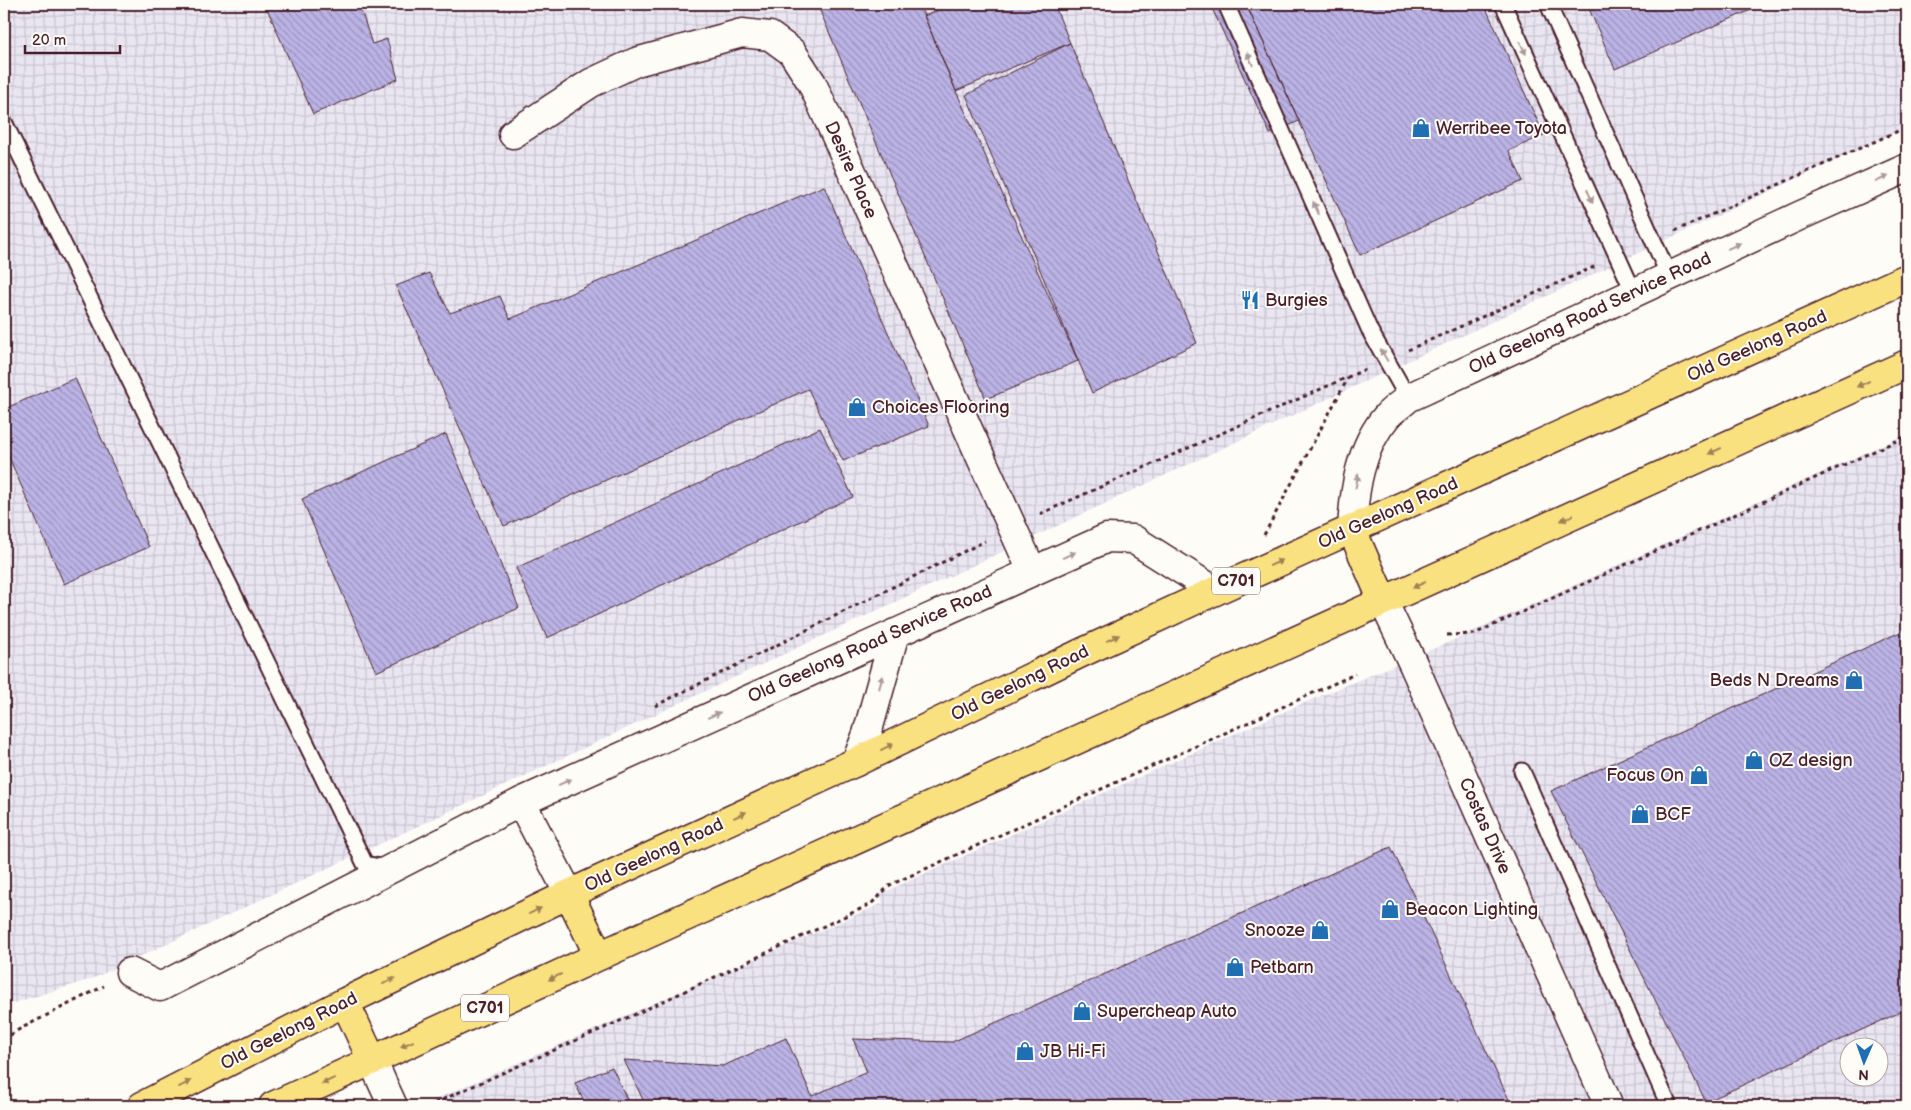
<svg xmlns="http://www.w3.org/2000/svg" width="1911" height="1110" font-family="'Balsamiq Sans',sans-serif">
<defs>
<pattern id="industrial-grid" width="8" height="8" patternUnits="userSpaceOnUse" patternTransform="scale(1.25)"><rect width="8" height="8" fill="#e9e6f2"/><path d="M0 4h8M4 0v8" fill="none" stroke="#c9c5d0"/></pattern>
<pattern id="building-back-hatch" width="6" height="6" patternUnits="userSpaceOnUse" patternTransform="scale(1.25)"><rect width="6" height="6" fill="#bbb3e5"/><path d="M-1 5l2 2M0 0l6 6M5-1l2 2" fill="none" stroke="#9a91ba"/></pattern>
</defs>
<rect width="100%" height="100%" fill="#fdfcf7"/>
<filter id="ink" filterUnits="userSpaceOnUse"><feTurbulence type="fractalNoise" baseFrequency=".02" numOctaves="2"/><feDisplacementMap in="SourceGraphic" scale="10" xChannelSelector="R" yChannelSelector="G"/><feConvolveMatrix kernelMatrix="1 2 1 2 8 2 1 2 1" color-interpolation-filters="sRGB"/></filter>
<g filter="url(#ink)">
<!-- industrial -->
<path fill="url(#industrial-grid)" fill-rule="evenodd" d="M4 4H1907V127L92 979 4 1006Z
M1907 434V1106H420L883 903 880 894 1292 708 1447 643ZM1848 1048H1878V1078H1848Z"/>
<!-- building -->
<path fill="url(#building-back-hatch)" stroke="#4a1f2b" d="M265 4H359L372 44 387 39 398 79 313 114Z
M817 4H919L956 91 1078 361 986 399Z
M954 4H1054L1070 43 956 91 924 16Z
M1210 4H1246L1299 121 1270 134Z
M1246 4H1484L1544 135 1509 151 1523 181 1360 255Z
M1587 4H1765L1615 69Z
M1070 43 1197 343 1092 393 966 95Z
M824 186 929 426 843 461 808 389 504 526 396 286 429 273 450 313 500 296 510 319Z
M75 378 149 547 64 584 4 446V409Z
M820 428 853 497 547 638 516 568Z
M446 434 519 608 376 672 302 499Z
M1907 629V1009L1706 1102 1551 791Z
M1391 847 1512 1106H646L624 1060 723 1066 786 1038 812 1096 867 1072 853 1039 952 1042Z
M612 1067 630 1106H586L575 1083Z"/>
<g fill="none" stroke-linecap="round" stroke-linejoin="round">
<!-- lane casing -->
<g stroke="#4a1f2b" stroke-width="19">
<path id="lane" d="M1226 4 1370 331 1408 398
M1503 4 1634 293
M1548 4 1669 276
M4 122 365 864 389 869
M1522 771 1669 1106"/>
</g>
<!-- street casing -->
<g stroke="#4a1f2b" stroke-width="31">
<path id="street" d="M513 134 591 83 636 62 742 33 770 36 792 52 812 83 1032 571
M1352 530C1354 490 1360 447 1387 416 1393 409 1402 404 1408 398L1799 216 1907 168
M1383 601 1414 666 1609 1106
M856 762 867 734 895 633
M521 802 1107 538 1133 539 1215 591
M130 972 160 987 521 802 569 894
M372 1060 393 1106"/>
</g>
<!-- primary casing -->
<g stroke="#4a1f2b" stroke-width="31">
<path id="primary" d="M1352 530 1383 601
M569 894 599 956
M345 1002 372 1060
M142 1106 345 1002 569 894 856 762 1079 654 1215 591 1907 278
M273 1106 599 956 1907 364"/>
</g>
<!-- path -->
<path stroke="#4a1f2b" stroke-width="3" stroke-dasharray="4 4" stroke-linecap="butt" d="M1675 231 1907 127
M1408 350 1596 266
M1040 514 1366 369
M1264 535 1348 378
M1447 635 1474 634 1907 436
M655 706 985 541
M4 1040 16 1031 104 986
M428 1106 638 1013 871 904 890 885 1355 674"/>
<!-- lane -->
<use href="#lane" stroke="#fdfcf7" stroke-width="15"/>
<!-- street -->
<use href="#street" stroke="#fdfcf7" stroke-width="28"/>
<!-- primary -->
<use href="#primary" stroke="#fae180" stroke-width="28"/>
</g>
<!-- one-way arrows -->
<defs><path id="oneway-solid" d="M-6-.8H1V-3.2L6.5 0L1 3.2V.8H-6Z" transform="scale(1.25)"/></defs>
<g fill="#ac999b">
<use href="#oneway-solid" transform="translate(1523 48) rotate(65)"/>
<use href="#oneway-solid" transform="translate(1250 59) rotate(-114)"/>
<use href="#oneway-solid" transform="translate(1882 179) rotate(-24)"/>
<use href="#oneway-solid" transform="translate(1590 196) rotate(66)"/>
<use href="#oneway-solid" transform="translate(1316 208) rotate(-114)"/>
<use href="#oneway-solid" transform="translate(1734 246) rotate(-25)"/>
<use href="#oneway-solid" transform="translate(1384 355) rotate(-120)"/>
<use href="#oneway-solid" transform="translate(1357 481) rotate(-78)"/>
<use href="#oneway-solid" transform="translate(1069 555) rotate(-24)"/>
<use href="#oneway-solid" transform="translate(881 682) rotate(-75)"/>
<use href="#oneway-solid" transform="translate(714 715) rotate(-24)"/>
<use href="#oneway-solid" transform="translate(565 782) rotate(-24)"/>
</g>
<g fill="#a28056">
<use href="#oneway-solid" transform="translate(1863 384) rotate(156)"/>
<use href="#oneway-solid" transform="translate(1715 451) rotate(156)"/>
<use href="#oneway-solid" transform="translate(1567 518) rotate(156)"/>
<use href="#oneway-solid" transform="translate(1276 563) rotate(-24)"/>
<use href="#oneway-solid" transform="translate(1419 585) rotate(156)"/>
<use href="#oneway-solid" transform="translate(1113 638) rotate(-25)"/>
<use href="#oneway-solid" transform="translate(887 747) rotate(-26)"/>
<use href="#oneway-solid" transform="translate(740 815) rotate(-25)"/>
<use href="#oneway-solid" transform="translate(535 911) rotate(-26)"/>
<use href="#oneway-solid" transform="translate(555 977) rotate(155)"/>
<use href="#oneway-solid" transform="translate(389 981) rotate(-26)"/>
<use href="#oneway-solid" transform="translate(407 1044) rotate(155)"/>
<use href="#oneway-solid" transform="translate(328 1081) rotate(155)"/>
<use href="#oneway-solid" transform="translate(185 1084) rotate(-27)"/>
</g>
</g>
<!-- icons -->
<defs>
<g id="shop-bare" transform="scale(1.5)"><path d="M-5-2.5h2.3a2.7 3.5 0 0 1 5.4 0H5L5.5 6h-11ZM-1.5-2.5h3a1.5 2.3 0 0 0-3 0Z" fill="#1f6fb2" stroke="#fdfcf7" stroke-width="2.5" paint-order="stroke"/></g>
<g id="restaurant-bare" transform="scale(1.5)"><path d="M-5-6h1v4h1v-4h1v4h1v-4h1v5L-1.5 .5V6h-2V.5L-5-1ZM5-6V6H3V1.5H1.5Q1.5-4 5-6Z" fill="#1f6fb2" stroke="#fdfcf7" stroke-width="2.5" paint-order="stroke"/></g>
</defs>
<g fill-rule="evenodd">
<use href="#shop-bare" x="1421" y="128"/>
<use href="#restaurant-bare" x="1250" y="300"/>
<use href="#shop-bare" x="857" y="407"/>
<use href="#shop-bare" x="1854" y="680"/>
<use href="#shop-bare" x="1754" y="760"/>
<use href="#shop-bare" x="1699" y="775"/>
<use href="#shop-bare" x="1640" y="814"/>
<use href="#shop-bare" x="1390" y="909"/>
<use href="#shop-bare" x="1320" y="930"/>
<use href="#shop-bare" x="1235" y="967"/>
<use href="#shop-bare" x="1082" y="1011"/>
<use href="#shop-bare" x="1025" y="1051"/>
</g>
<g text-anchor="middle" dominant-baseline="central" stroke-width="4" stroke-linejoin="round" paint-order="stroke">
<!-- shield labels -->
<g fill="#fdfcf7" stroke="#806168" stroke-width="1">
<rect x="1212" y="567.5" width="48" height="27" rx="4"/>
<rect x="461" y="994.5" width="48" height="27" rx="4"/>
</g>
<g font-size="16" font-weight="bold" fill="#4a1f2b">
<text x="1236" y="581">C701</text>
<text x="485" y="1008">C701</text>
</g>
<!-- poi labels -->
<g font-size="18" fill="#4a1f2b" stroke="#fdfcf7" text-anchor="start">
<text x="1436" y="128">Werribee Toyota</text>
<text x="1265" y="300">Burgies</text>
<text x="872" y="407">Choices Flooring</text>
<text x="1839" y="680" text-anchor="end">Beds N Dreams</text>
<text x="1769" y="760">OZ design</text>
<text x="1684" y="775" text-anchor="end">Focus On</text>
<text x="1655" y="814">BCF</text>
<text x="1405" y="909">Beacon Lighting</text>
<text x="1305" y="930" text-anchor="end">Snooze</text>
<text x="1250" y="967">Petbarn</text>
<text x="1097" y="1011">Supercheap Auto</text>
<text x="1040" y="1051">JB Hi-Fi</text>
</g>
<!-- street labels -->
<g font-size="18" fill="#4a1f2b" stroke="#fdfcf7">
<text transform="translate(851 170) rotate(66)">Desire Place</text>
<text transform="translate(1590 313) rotate(-25)">Old Geelong Road Service Road</text>
<text transform="translate(1757 346) rotate(-24)">Old Geelong Road</text>
<text transform="translate(1388 513) rotate(-24)">Old Geelong Road</text>
<text transform="translate(870 644) rotate(-24)">Old Geelong Road Service Road</text>
<text transform="translate(1020 683) rotate(-26)">Old Geelong Road</text>
<text transform="translate(1485 826) rotate(66)">Costas Drive</text>
<text transform="translate(654 855) rotate(-25)">Old Geelong Road</text>
<text transform="translate(289 1031) rotate(-27)">Old Geelong Road</text>
</g>
</g>
<!-- margin -->
<rect width="1911" height="1110" fill="none" stroke="#fdfcf7" stroke-width="20"/>
<rect x="10" y="10" width="1891" height="1090" fill="none" stroke="#4a1f2b" stroke-width="2" filter="url(#ink)"/>
<!-- north arrow -->
<g transform="translate(1864 1062) rotate(182)"><circle r="24" fill="#fdfcf7" stroke="#b5a4a5"/>
<path d="M0-4L9 19L0 12L-9 19Z" fill="#1f6fb2"/>
<text y="-8" font-size="14" font-weight="bold" text-anchor="middle" fill="#4a1f2b">N</text>
</g>
<!-- scale -->
<path d="M25 45v8h95v-8" fill="none" stroke="#4a1f2b" stroke-width="2.5"/>
<text x="32" y="45" font-size="15" fill="#4a1f2b" stroke="#fdfcf7" stroke-width="4" paint-order="stroke">20 m</text>
</svg>
